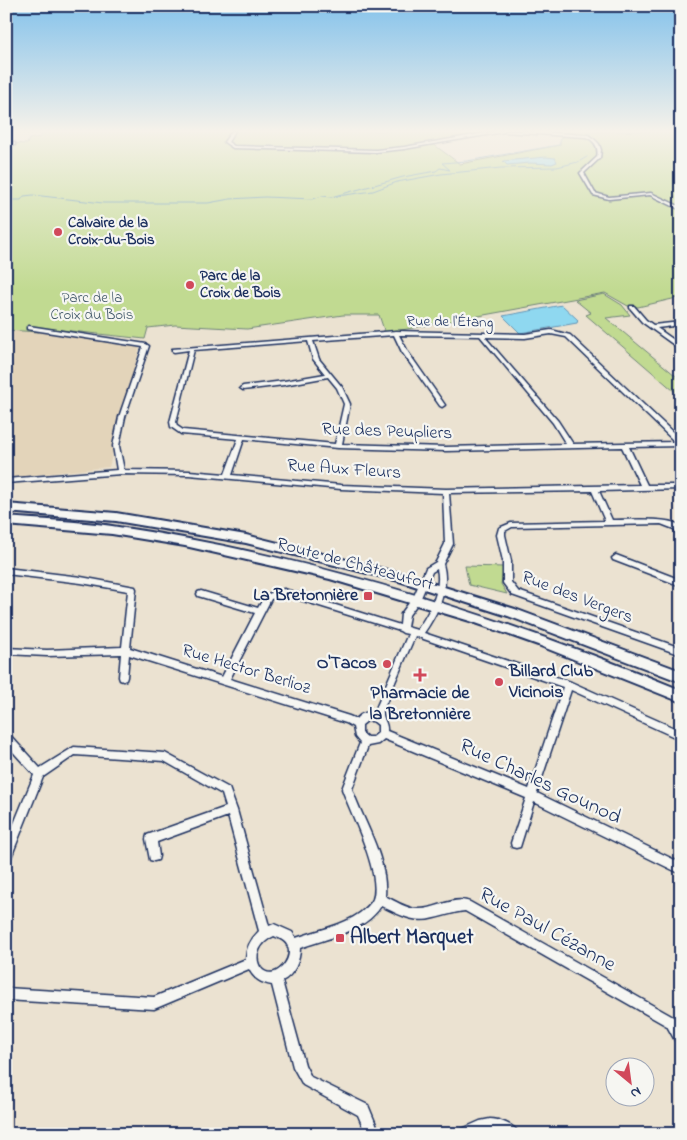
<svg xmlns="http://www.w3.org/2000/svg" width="687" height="1140" font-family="'Indie Flower',sans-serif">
<rect width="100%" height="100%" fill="#ebe2d1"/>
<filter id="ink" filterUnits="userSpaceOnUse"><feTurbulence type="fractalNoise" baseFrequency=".02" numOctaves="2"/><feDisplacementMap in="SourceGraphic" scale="10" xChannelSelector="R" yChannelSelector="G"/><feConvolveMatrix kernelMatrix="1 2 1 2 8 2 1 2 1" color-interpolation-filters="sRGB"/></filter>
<g filter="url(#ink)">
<!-- built -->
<path fill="#e3d4ba" d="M6 330 39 332 140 347 109 467 6 478Z"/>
<!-- green -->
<path fill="#c1da91" stroke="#6e8478" d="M39 131H504L419 146 433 144 460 164 560 145 561 134 566 132 681 131V297L638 307 628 306 605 293 385 333 379 315H343L247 329 175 325 148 328 145 339 43 328 39 332 6 330V143L27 144 29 139 40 137 42 135Z
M604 294 622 305 630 315 606 318 681 380V397L586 315 591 313 575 300Z
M465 566 504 567 501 584 507 594 469 585Z"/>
<!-- water -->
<path fill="#8fd8f0" stroke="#6194b6" d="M546 157 555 158 557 162 552 164 530 163 507 165 503 161Z
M562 305 578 320 577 323 520 333 503 316Z"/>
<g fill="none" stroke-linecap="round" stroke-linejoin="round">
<!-- stream -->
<path stroke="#6194b6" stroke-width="1" d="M331 197 373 191 397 182 441 174 501 168 557 167 578 162 587 157
M6 200H21L24 196 33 195 103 203H208L230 199 265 197 313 199 322 196 331 197 403 177 436 171 440 168 450 170 442 163 467 161 559 145 563 133 591 134 588 131"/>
<!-- minor casing -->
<g stroke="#1b2f5e" stroke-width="3">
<path id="minor" d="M7 131H11L9 141 15 143V145L6 143Z
M232 131H235L228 142 234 146 376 150 404 147 498 131H521L588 135 594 139 599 144 601 150 600 158 584 173 595 193 609 197 651 193 681 207V210L650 195 609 199 593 195 580 173 597 157C599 147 595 141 586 137L504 132 404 149 376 152 233 148 224 142Z
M630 306H634L646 320 653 325 681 322V325L657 328 681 345V350L642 322 630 308Z
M29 326 146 344 149 346 125 417 119 446 124 470 189 471 225 474 238 439 181 434 171 427 170 422 189 350 174 352 172 351V349L396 331 525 334 551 330 570 335 681 440V446L629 447 647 485H681V489L599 491 612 520C627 520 667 517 679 525 682 528 681 533 681 536H678L674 529 661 524 512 527 505 531V535L511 561V582L518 591 681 648V655L512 595 503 583V561L497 535 499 528 511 523 605 521 592 491 449 493 453 544 443 564C450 588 438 613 424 633L571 682 681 731V740L571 690 537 793 681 863V874L534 802 520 847 516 848 512 847 511 843 526 798 384 739 378 744 368 746 352 789C364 823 388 859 385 896 395 901 407 909 418 909 435 910 454 895 470 902L675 1018 681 1027V1046L677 1044 667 1026 465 911C454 912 444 916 434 918 413 924 399 914 381 906 365 932 327 938 300 948 300 961 294 975 282 981L305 1065 311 1077 368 1105 380 1134H366L358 1115 303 1085 293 1067 272 985C261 983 254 979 249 969L154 1009 6 1000V988L154 997 246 959C246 947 251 939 259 931L228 816 157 842 159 856 158 860 154 861 150 860 146 839 147 835 226 807 222 794 164 761 75 755 43 777 10 860 6 861V843L34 775 6 744V733L9 734 40 768 74 747 165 753 229 788 237 810 269 926 274 924 292 932 296 938C318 930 342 926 360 913 365 909 371 904 373 899 382 874 351 814 342 789L360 743 355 737 353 727 346 723 129 655 127 677 126 680 123 681 120 680 119 677 121 654 47 656 6 654V648L47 650 122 647 128 591 81 583 6 574V568L81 577 135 587 136 589 130 648 222 677 255 613 198 596 197 594 198 592 201 591 258 608 265 595 284 589 400 625 401 614 414 596 426 568 436 562 445 544 443 493 341 489 189 475 121 474 6 483V479L117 470 113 446 119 417 143 347 27 329V327ZM551 334 566 337 675 442 573 444 558 421 485 337 525 338ZM394 335 402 352 440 406 442 407 445 405 408 352 399 335 480 336 553 423 566 444 446 447 342 444 350 404 342 387 319 359 313 341ZM308 341 313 359 325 374 284 381 243 386 240 388 243 390 284 385 328 377 337 388 344 404 335 444 183 430 177 426 176 422 194 350ZM244 439 338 448 446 451 622 447 640 485 446 489 341 485 232 475ZM437 569C442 590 429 613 417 630L407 627 409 615 420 600 432 572ZM284 595 400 631 403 633 408 634 374 713C367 711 360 714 356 719L349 716 230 679 271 599ZM415 636 563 687 529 789 387 731C388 722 382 720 383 710ZM367 721H373L378 725V733L373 737H367L362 733V725ZM274 936C282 939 288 942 289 951 289 957 287 961 283 966 263 988 242 951 274 936Z
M616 555 681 580V586L613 560 612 558Z
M490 1119C499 1119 515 1125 519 1134H499L490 1132 483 1134H460L462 1129 480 1121Z"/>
</g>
<!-- secondary casing -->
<g stroke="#1b2f5e" stroke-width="4">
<path id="secondary" d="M6 504 116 513 246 535 399 573 515 609 681 671V682L508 616 399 581 246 543 116 521 6 512Z
M6 517C41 520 77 521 112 526 308 555 498 615 681 690V702L538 645 470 621 330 579 185 546 112 534 6 525Z"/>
</g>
<!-- minor -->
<use href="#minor" fill="#f6f6f2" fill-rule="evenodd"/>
<!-- secondary -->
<use href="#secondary" fill="#f6f6f2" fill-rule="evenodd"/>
</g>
</g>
<!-- sky -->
<linearGradient id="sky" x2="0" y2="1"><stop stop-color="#84c2eb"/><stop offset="0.45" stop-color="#f6f2ea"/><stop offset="1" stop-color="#f6f2ea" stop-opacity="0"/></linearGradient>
<rect width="687" height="291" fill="url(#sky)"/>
<!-- markers -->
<g fill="#d1495b" stroke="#f6f6f2" stroke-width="2">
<circle cx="58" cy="232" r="5"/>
<circle cx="190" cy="285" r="5"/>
<rect x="363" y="591" width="10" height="10" rx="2.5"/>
<circle cx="387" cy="664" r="5"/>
<path d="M417.5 667.5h5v5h5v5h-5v5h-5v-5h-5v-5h5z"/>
<circle cx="499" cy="682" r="5"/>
<rect x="335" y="933" width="10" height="10" rx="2.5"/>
</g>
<g text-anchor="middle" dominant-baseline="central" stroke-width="4.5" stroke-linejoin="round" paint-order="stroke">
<!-- far-poi labels -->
<g font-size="15" font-weight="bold" fill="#1b2f5e" stroke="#f6f6f2" text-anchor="start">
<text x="68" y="223">Calvaire de la<tspan x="68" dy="17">Croix-du-Bois</tspan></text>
<text x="200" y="276">Parc de la<tspan x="200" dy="17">Croix de Bois</tspan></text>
</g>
<!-- far-park labels -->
<g font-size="15" fill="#445a6b" stroke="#f6f6f2">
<text x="92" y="298">Parc de la<tspan x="92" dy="17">Croix du Bois</tspan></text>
</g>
<!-- far-street labels -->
<g font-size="15" fill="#1b2f5e" stroke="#f6f6f2">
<text transform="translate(450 322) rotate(1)">Rue de l'Étang</text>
</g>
<!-- street labels -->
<g font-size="18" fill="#1b2f5e" stroke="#f6f6f2">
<text transform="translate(387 432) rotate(2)">Rue des Peupliers</text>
<text transform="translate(344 470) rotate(4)">Rue Aux Fleurs</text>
<text transform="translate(355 565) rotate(15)">Route de Châteaufort</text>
<text transform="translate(577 598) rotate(21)">Rue des Vergers</text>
<text transform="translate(246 670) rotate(17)">Rue Hector Berlioz</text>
</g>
<!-- poi labels -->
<g font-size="18" font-weight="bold" fill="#1b2f5e" stroke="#f6f6f2" text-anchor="end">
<text x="358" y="596">La Bretonnière</text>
<text x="377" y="664">O'Tacos</text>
<text x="509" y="672" text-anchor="start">Billard Club<tspan x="509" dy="21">Vicinois</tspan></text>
<text x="420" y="694" text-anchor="middle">Pharmacie de<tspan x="420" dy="21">la Bretonnière</tspan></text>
</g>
<!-- near-street labels -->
<g font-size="21" fill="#1b2f5e" stroke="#f6f6f2">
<text transform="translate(540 782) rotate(25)">Rue Charles Gounod</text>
<text transform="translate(547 930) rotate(29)">Rue Paul Cézanne</text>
</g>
<!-- near-poi labels -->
<g font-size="21" font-weight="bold" fill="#1b2f5e" stroke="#f6f6f2" text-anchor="start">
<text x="350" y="938">Albert Marquet</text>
</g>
</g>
<!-- margin -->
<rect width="687" height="1140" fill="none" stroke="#f6f6f2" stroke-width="25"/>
<rect x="12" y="12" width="662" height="1115" fill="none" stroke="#1b2f5e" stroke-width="2" filter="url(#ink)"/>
<!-- north arrow -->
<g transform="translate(630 1082) rotate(151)"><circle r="24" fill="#f6f6f2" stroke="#9ea6b7"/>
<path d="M0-4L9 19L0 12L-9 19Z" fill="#d1495b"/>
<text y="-8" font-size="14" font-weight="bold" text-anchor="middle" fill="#1b2f5e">N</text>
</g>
</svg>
